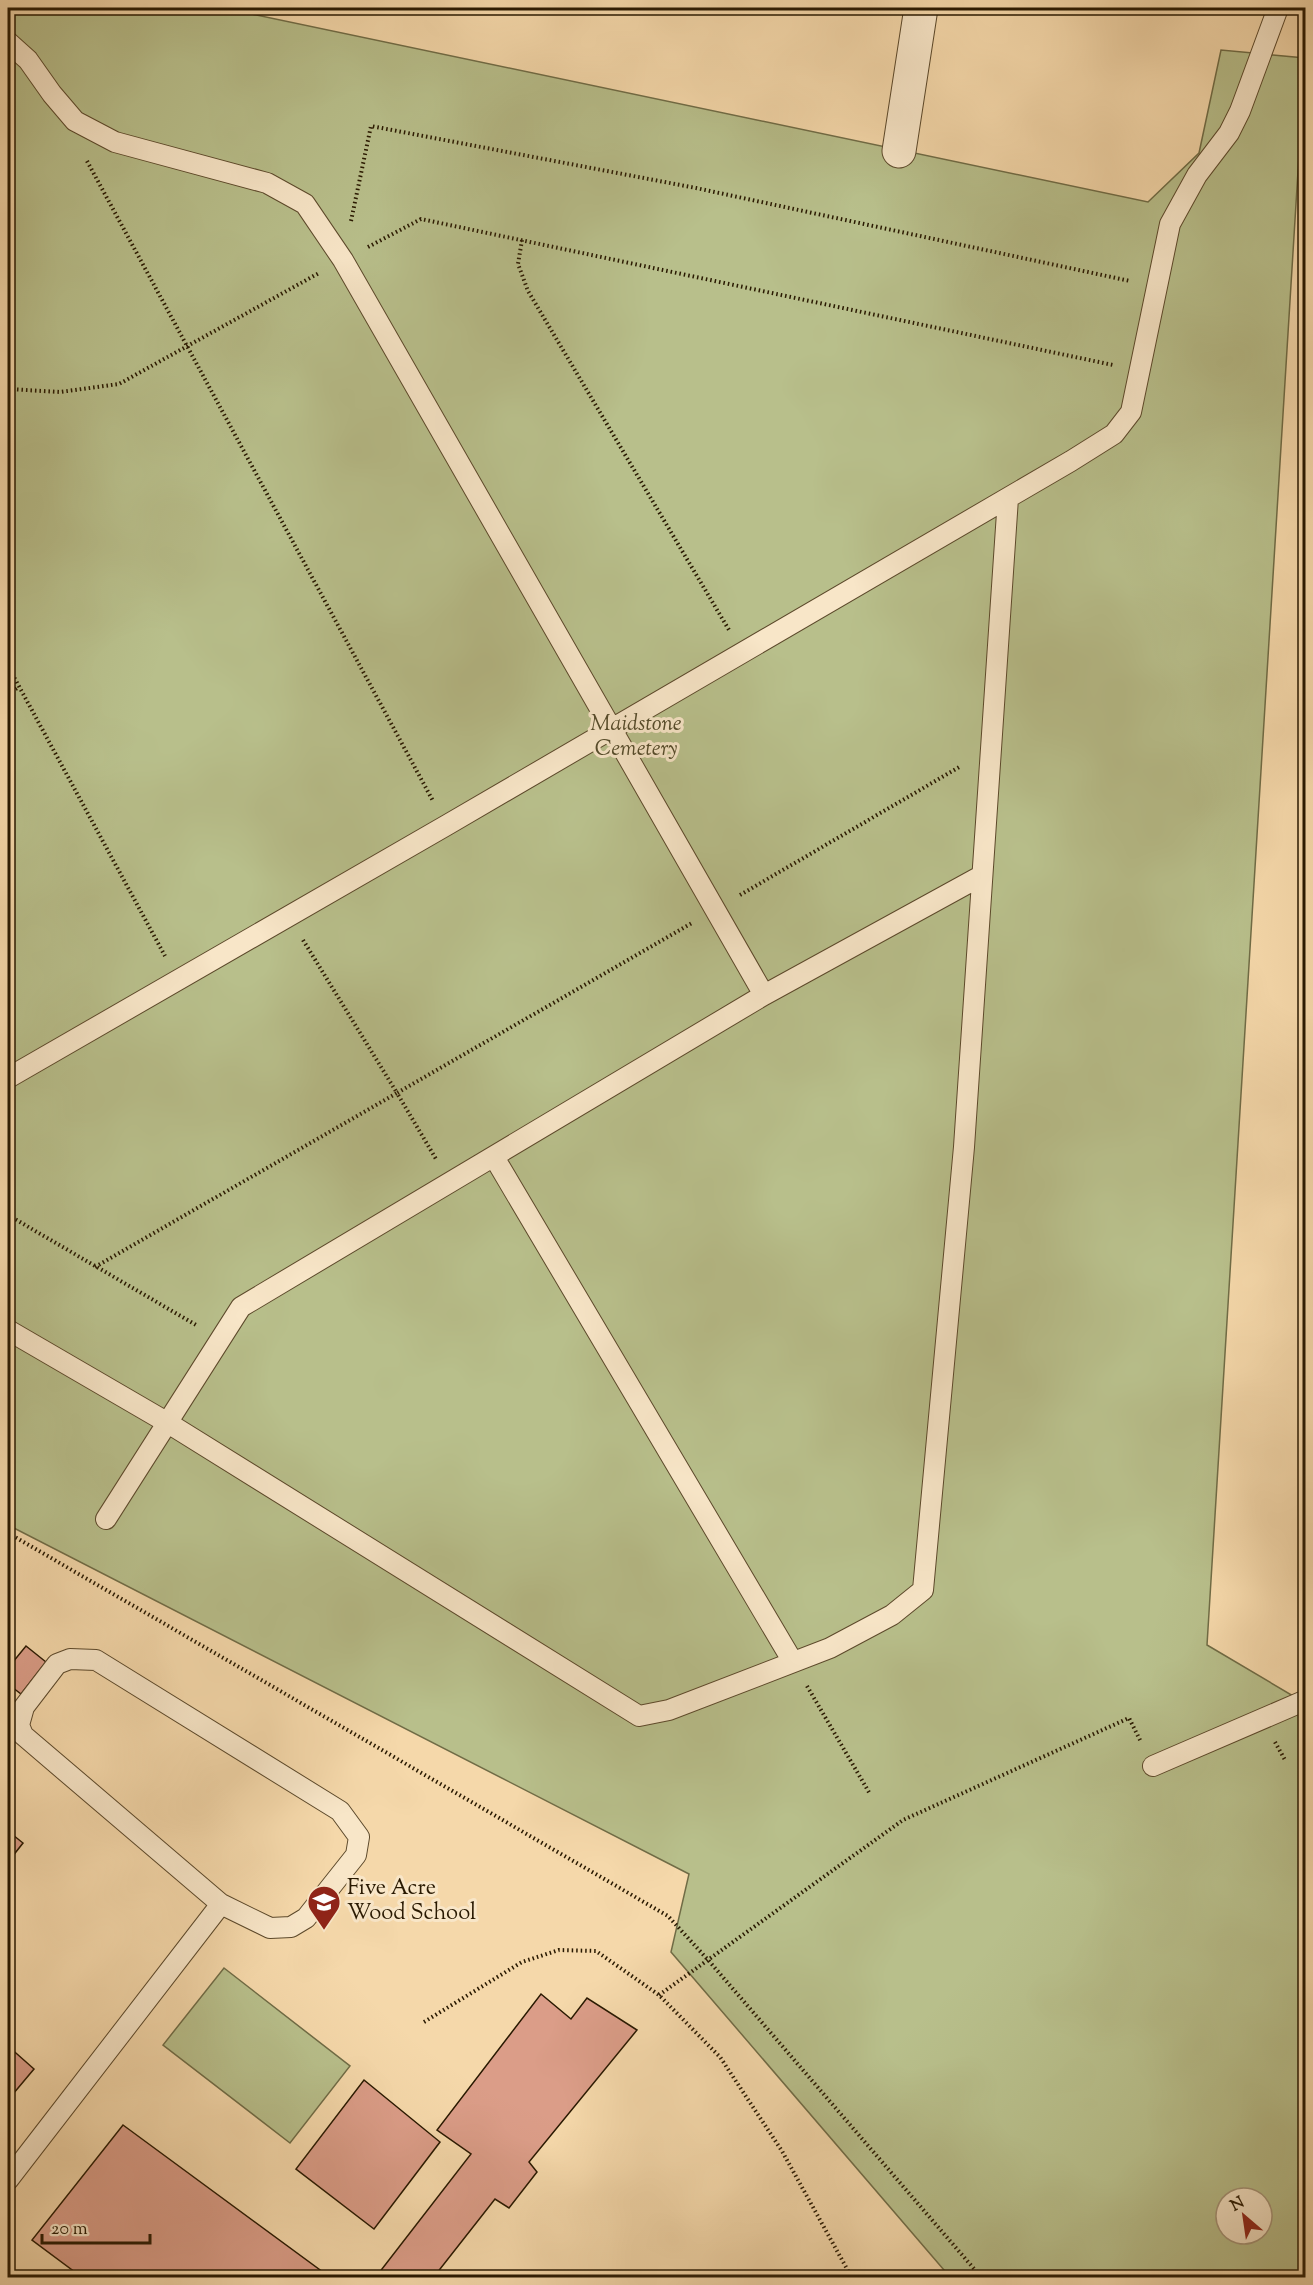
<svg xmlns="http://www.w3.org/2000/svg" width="1313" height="2285" font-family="'Sorts Mill Goudy',serif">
<rect width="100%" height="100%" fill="#f5d8aa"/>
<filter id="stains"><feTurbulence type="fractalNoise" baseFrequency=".00333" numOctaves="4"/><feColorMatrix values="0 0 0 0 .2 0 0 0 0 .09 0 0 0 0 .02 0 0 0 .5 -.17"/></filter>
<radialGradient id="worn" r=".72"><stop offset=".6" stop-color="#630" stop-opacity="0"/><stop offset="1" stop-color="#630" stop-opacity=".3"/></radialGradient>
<!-- green -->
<path fill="#b8bf8b" stroke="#706c46" stroke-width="1.5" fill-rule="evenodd" d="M8 8H223L1148 202 1199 153 1221 50 1305 58 1207 1645 1305 1703V2277H950L671 1952 689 1874 8 1525ZM1226 2198H1262V2234H1226Z
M224 1968 350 2066 290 2143 163 2045Z"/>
<!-- building -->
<path fill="#db9d88" stroke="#291901" stroke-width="1.5" d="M26 1646 46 1662 21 1694 8 1684V1668Z
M8 1831 23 1843 8 1862Z
M541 1994 571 2019 587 1998 637 2030 529 2162 537 2172 509 2208 495 2199 433 2278H375L471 2154 437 2130Z
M8 2046 34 2069 8 2100Z
M364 2080 440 2142 374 2229 296 2169Z
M123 2125 331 2278H83L32 2240Z"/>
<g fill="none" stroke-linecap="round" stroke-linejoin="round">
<!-- lane casing -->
<g stroke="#5c492b" stroke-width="22">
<path id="lane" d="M8 42 28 60 52 94 75 121 115 142 267 183 305 204 343 260 764 995 241 1307 106 1519
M764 995 981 876
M8 1078 447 825 1071 461 1114 434 1131 412 1170 224 1197 175 1229 133 1240 111 1278 8
M494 1157 793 1662
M8 1330 168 1423 639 1716 669 1710 830 1648 892 1615 923 1590 964 1147 1008 498
M70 1659 96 1660 340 1811 359 1837 356 1855 306 1918 291 1927 270 1928 221 1904 23 1735 19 1725 24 1707 57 1664Z
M1153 1766 1306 1700
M8 2180 221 1904"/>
</g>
<!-- street casing -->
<g stroke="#5c492b" stroke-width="35">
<path id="street" d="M899 151 921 8"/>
</g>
<!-- path -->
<path stroke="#291901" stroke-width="4" stroke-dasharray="1.5 3" stroke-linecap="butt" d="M87 161 433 801
M351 221 371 126 696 188 1130 281
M522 240 518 264 528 291 729 630
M368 247 421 219 1113 365
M8 389 60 392 119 384 319 273
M8 666 165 956
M8 694 19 687
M740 895 961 766
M303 940 397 1093 692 923
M8 1215 196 1325
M95 1267 397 1093 436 1159
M8 1533 668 1916 709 1961 982 2278
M807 1686 870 1794
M1275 1742 1285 1760
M659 1995 903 1820 1129 1718 1141 1742
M424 2022 522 1962 559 1950 596 1951 659 1995 720 2057 782 2151 852 2278"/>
<!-- lane -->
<use href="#lane" stroke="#f8e6c8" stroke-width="20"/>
<!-- street -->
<use href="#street" stroke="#f8e6c8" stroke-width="33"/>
</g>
<!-- icons -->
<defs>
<g id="school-pin" transform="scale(1.725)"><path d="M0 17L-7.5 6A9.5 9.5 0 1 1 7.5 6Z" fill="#8f2418" stroke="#f8e6c8"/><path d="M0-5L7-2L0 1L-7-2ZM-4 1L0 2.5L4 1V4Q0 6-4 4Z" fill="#fff"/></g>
</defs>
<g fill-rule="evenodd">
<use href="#school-pin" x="324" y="1902"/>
</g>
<g text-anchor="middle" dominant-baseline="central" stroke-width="6" stroke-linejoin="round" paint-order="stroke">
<!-- park labels -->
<g font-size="22" font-style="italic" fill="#544b2a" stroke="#f8e6c8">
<text x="636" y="725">Maidstone<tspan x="636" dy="25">Cemetery</tspan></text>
</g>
<!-- poi labels -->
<g font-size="22" fill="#291901" stroke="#f8e6c8" text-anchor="start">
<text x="347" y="1889">Five Acre<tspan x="347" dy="25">Wood School</tspan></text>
</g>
</g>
<!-- margin -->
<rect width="1313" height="2285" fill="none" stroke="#f5d8aa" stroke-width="30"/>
<rect x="9" y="9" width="1295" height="2267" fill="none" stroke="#291901" stroke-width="3"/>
<rect x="15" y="15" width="1283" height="2255" fill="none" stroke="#291901" stroke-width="1.5"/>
<!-- north arrow -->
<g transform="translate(1244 2216) rotate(331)"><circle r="28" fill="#f8e6c8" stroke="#a59478" stroke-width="1.5"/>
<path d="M0-4.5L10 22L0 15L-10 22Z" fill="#8f2418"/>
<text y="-9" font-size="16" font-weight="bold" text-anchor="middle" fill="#291901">N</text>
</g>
<!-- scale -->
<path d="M42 2234v9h108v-9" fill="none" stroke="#291901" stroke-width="3"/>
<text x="51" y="2234" font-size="18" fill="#291901" stroke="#f8e6c8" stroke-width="4.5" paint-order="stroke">20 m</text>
<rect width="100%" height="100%" filter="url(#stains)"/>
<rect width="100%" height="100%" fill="url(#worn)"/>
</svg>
